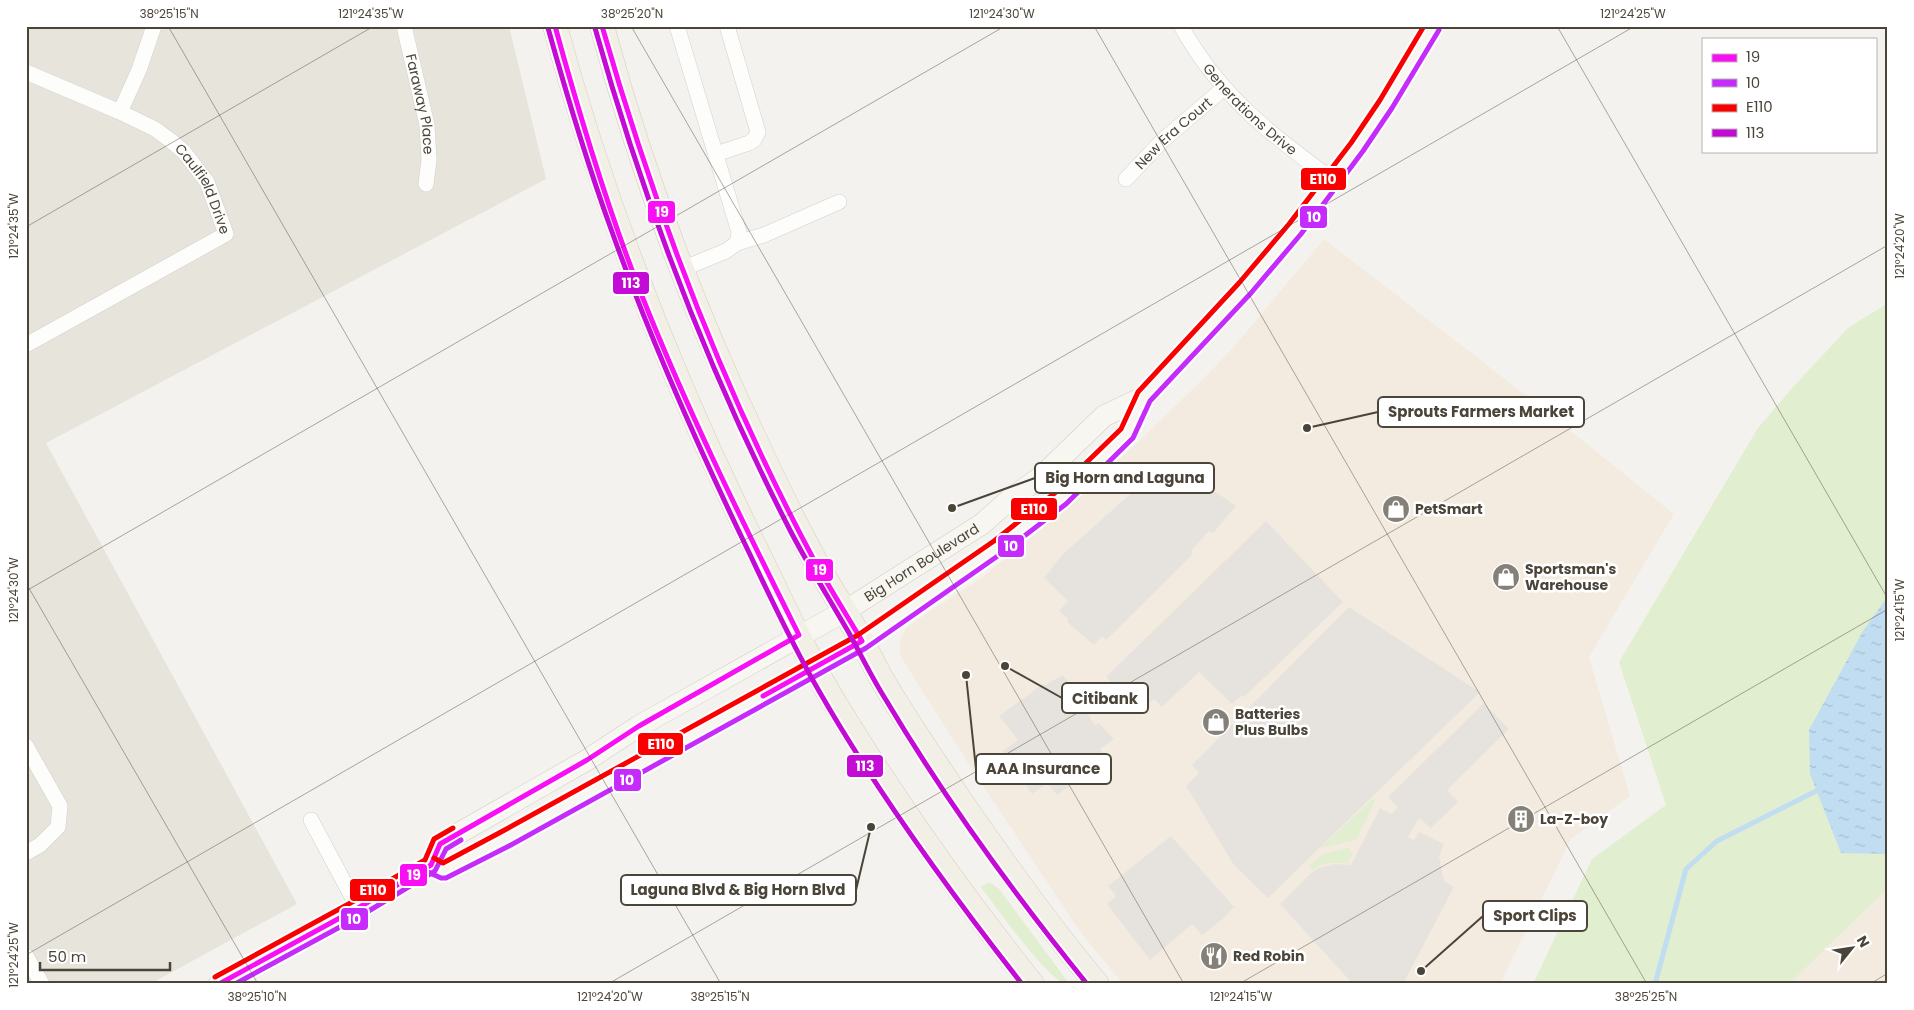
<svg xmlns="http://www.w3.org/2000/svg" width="1914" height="1010" font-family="Poppins,sans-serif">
<defs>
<pattern id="water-ripples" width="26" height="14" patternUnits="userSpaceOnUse" patternTransform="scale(1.25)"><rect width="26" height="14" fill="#c0ddf1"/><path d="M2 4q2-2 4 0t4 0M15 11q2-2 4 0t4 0" fill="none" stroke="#a6bfcf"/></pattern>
</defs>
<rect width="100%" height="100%" fill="#f4f2ee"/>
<!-- residential -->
<path fill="#e7e4dc" d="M26 26H509L546 179 46 443 297 904 150 984H26Z"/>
<!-- commercial -->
<path fill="#f3ebdf" d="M1324 239 1540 406 1674 514 1589 657 1630 796 1571 839 1500 984H1123L1082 934 966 760 904 662 900 654V641L905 630 914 622 981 578 1041 530 1135 445 1201 381 1232 349Z
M1888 888V984H1789Z"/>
<!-- grass -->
<path fill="#e1eecf" d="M1888 303V888L1789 984H1533L1592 859 1666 805 1619 662 1758 428 1794 386 1848 328Z
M1374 798 1375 801 1356 840 1320 848Z
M1349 848 1352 855 1348 863H1326L1311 870 1310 865 1323 854Z
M989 882 999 889 1005 897 1068 982 1066 984C1045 977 996 907 981 887Z"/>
<!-- parking -->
<path fill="#e6e3df" d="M1178 466 1236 506 1213 533 1209 531 1191 551 1193 554 1159 588 1106 640 1102 636 1094 645 1067 622 1068 619 1059 611 1068 601 1044 578 1062 555 1128 496 1165 467 1172 475Z
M1266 521 1343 602 1244 697 1241 696 1232 704 1199 672 1162 707 1154 699 1139 713 1106 677Z
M1349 607 1480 692 1268 898 1234 865 1186 786 1199 773 1192 765Z
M1063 675 1082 700 1080 702 1095 725 1099 723 1114 739 1100 749 1108 760 1057 795 1047 783 1032 794 1003 751 1018 740 999 716 1043 684 1045 685Z
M1484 703 1509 729 1447 790 1458 802 1431 828 1419 818 1408 837 1414 841 1419 832 1444 844 1439 856 1444 881 1454 887 1403 984H1353L1280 904 1311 873 1319 868 1335 864 1351 865 1380 808 1392 814 1398 807 1388 797Z
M1171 836 1234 907 1224 918 1202 935 1192 924 1150 960 1107 904 1116 896 1108 886Z"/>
<!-- water -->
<path fill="url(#water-ripples)" d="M1888 596V854L1841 853 1810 774 1809 730 1863 631Z"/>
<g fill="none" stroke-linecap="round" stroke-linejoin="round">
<!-- stream -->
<path stroke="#c0ddf1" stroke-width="5" d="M1655 984 1686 869 1717 841 1816 791"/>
<!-- street casing -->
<g stroke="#d2d0cb" stroke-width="16">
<g id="street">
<path id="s1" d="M404 26 427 125 429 160 426 184"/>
<path d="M677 26 739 232 737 243 726 251 682 269"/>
<path id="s2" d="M1181 26C1219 95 1271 135 1333 180"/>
<path id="s3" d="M26 72 120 112 155 129 170 140 184 152 207 182 226 234 26 345"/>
<path d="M120 112 139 70 154 26"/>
<path d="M716 154 749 143 754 140 758 132 727 26"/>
<path id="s4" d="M1126 179 1162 141 1224 88"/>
<path d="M737 243 764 235 839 202"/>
<path d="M26 746 60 806 58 827 40 845 26 853"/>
<path d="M311 820 358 908"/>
<path d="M26 956 42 984"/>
</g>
</g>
<!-- secondary casing -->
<g stroke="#d3cfc5" stroke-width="22">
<g id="secondary">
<path d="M431 865 443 871 505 839 862 641 998 547 1061 498 1127 433 1144 397 1245 288 1295 229 1357 147 1386 104 1433 26"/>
<path id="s5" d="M219 984 358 908 431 865 440 844 587 760 639 726 845 611 982 524 1010 499 1042 476 1104 416 1144 397"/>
</g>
</g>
<!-- primary casing -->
<g stroke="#d6cebb" stroke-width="25">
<path id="primary" d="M555 26C605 210 672 380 757 551 782 602 806 656 836 705 895 802 961 895 1032 984
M602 26C640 167 691 304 753 435 773 478 793 521 816 562 830 588 846 612 860 638 868 652 875 667 883 681 905 719 930 755 954 791 999 857 1046 923 1097 984"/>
</g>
<!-- street -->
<use href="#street" stroke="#fdfdfc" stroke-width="15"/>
<!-- secondary -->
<use href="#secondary" stroke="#f7f6f1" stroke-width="21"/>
<!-- primary -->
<use href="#primary" stroke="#f2efe6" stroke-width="24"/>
<!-- bus-1 casing -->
<g stroke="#fff" stroke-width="9">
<path id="bus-1" d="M602 26C655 211 723 390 814 560 829 587 846 614 862 641L763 696
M219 984 358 908 431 865 440 844 587 760 639 726 799 635C743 523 688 412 642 296 607 208 580 117 555 26"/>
</g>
<!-- bus-2 casing -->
<g stroke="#fff" stroke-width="9">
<path id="bus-2" d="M428 872 441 878H446L509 846 866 648 1002 553 1066 504 1133 438 1150 401 1251 293 1301 234 1363 151 1392 108 1439 30
M235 984 362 915 435 871 446 849 461 840"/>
</g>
<!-- bus-3 casing -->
<g stroke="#fff" stroke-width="9">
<path id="bus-3" d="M434 858 443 863 501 832 858 635 994 541 1056 492 1121 429 1138 392 1239 283 1289 224 1351 143 1380 100 1424 26
M215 977 354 901 425 860 434 839 453 828"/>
</g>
<!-- bus-4 casing -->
<g stroke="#fff" stroke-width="9">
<path id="bus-4" d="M548 28C567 96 587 163 611 229 649 336 695 440 744 542 768 592 791 643 819 691 878 794 949 891 1022 984
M595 28C644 203 709 373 792 534 810 568 830 600 849 633 861 655 872 678 886 700 945 799 1014 894 1087 984"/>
</g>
<!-- bus-1 -->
<use href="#bus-1" stroke="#f80ff3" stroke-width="5"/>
<!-- bus-2 -->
<use href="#bus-2" stroke="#c52bfb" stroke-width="5"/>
<!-- bus-3 -->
<use href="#bus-3" stroke="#fa0000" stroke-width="5"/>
<!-- bus-4 -->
<use href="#bus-4" stroke="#c40bd5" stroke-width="5"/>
</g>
<!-- ticks -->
<path fill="none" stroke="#4b4439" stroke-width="1" stroke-opacity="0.45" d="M168 26 721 984M631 26 1184 984M1094 26 1647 984M1557 26 1888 599M26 227 374 26M26 583 258 984M26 591 1005 26M26 955 1635 26M608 984 1888 245M1239 984 1888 609M1870 984 1888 973"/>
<!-- icons -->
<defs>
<g id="shop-disc" transform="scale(1.4375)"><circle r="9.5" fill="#868178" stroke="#fff"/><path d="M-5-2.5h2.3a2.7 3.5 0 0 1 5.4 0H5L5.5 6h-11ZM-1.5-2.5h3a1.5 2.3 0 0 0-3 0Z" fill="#fff"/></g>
<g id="building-disc" transform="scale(1.4375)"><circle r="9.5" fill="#868178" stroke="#fff"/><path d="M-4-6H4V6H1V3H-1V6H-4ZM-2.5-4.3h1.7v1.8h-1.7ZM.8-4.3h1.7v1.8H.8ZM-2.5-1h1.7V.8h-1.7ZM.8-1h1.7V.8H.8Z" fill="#fff"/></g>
<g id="restaurant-disc" transform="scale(1.4375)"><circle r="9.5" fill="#868178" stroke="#fff"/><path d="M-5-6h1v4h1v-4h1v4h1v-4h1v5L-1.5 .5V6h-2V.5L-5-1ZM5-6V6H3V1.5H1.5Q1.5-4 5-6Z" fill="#fff"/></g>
</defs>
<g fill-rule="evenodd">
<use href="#shop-disc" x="1396" y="509"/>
<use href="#shop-disc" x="1506" y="577"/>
<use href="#shop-disc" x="1216" y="722"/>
<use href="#building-disc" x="1521" y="819"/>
<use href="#restaurant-disc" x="1214" y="956"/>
</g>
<g text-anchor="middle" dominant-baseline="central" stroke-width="5" stroke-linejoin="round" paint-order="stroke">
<!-- street labels -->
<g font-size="14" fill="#4b4439" stroke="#fff">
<text stroke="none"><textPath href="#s1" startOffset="80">Faraway Place</textPath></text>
<text stroke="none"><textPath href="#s2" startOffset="109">Generations Drive</textPath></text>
<text stroke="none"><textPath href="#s4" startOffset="66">New Era Court</textPath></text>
<text stroke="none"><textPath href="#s3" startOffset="220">Caulfield Drive</textPath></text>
<text stroke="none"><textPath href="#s5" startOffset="824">Big Horn Boulevard</textPath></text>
</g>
<!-- poi labels -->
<g font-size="14" font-weight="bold" fill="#4b4439" stroke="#fff" text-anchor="start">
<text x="1415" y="509">PetSmart</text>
<text x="1525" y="569">Sportsman's<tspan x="1525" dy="16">Warehouse</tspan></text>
<text x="1235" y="714">Batteries<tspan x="1235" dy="16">Plus Bulbs</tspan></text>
<text x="1540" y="819">La-Z-boy</text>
<text x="1233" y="956">Red Robin</text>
</g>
</g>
<!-- callouts -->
<path fill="none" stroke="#4b4439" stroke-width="2" d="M1307 428L1378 412M952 508L1035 478M1005 666L1062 698M966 675L976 769M871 827L856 890M1421 971L1483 916"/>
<g fill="#4b4439" stroke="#fff" stroke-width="2">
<circle cx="1307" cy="428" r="5"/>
<circle cx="952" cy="508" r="5"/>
<circle cx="1005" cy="666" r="5"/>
<circle cx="966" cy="675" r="5"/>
<circle cx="871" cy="827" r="5"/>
<circle cx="1421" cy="971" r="5"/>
</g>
<g fill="#fff" stroke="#4b4439" stroke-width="2">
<rect x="1378" y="397" width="206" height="30" rx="5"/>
<rect x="1035" y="463" width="179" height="30" rx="5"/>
<rect x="1062" y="683" width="86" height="30" rx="5"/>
<rect x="976" y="754" width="135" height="30" rx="5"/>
<rect x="621" y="875" width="235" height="30" rx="5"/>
<rect x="1483" y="901" width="104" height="30" rx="5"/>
</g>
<g font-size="15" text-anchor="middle" font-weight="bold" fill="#4b4439">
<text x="1481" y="417">Sprouts Farmers Market</text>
<text x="1125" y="483">Big Horn and Laguna</text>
<text x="1105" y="704">Citibank</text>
<text x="1043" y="774">AAA Insurance</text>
<text x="738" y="895">Laguna Blvd &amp; Big Horn Blvd</text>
<text x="1535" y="921">Sport Clips</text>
</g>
<g stroke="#fff" stroke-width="2">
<rect x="1300" y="167" width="47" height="24" rx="5" fill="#fa0000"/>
<rect x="647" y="200" width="29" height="24" rx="5" fill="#f80ff3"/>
<rect x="1299" y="205" width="29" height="24" rx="5" fill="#c52bfb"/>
<rect x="612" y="271" width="38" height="24" rx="5" fill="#c40bd5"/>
<rect x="1010" y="497" width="48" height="24" rx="5" fill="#fa0000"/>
<rect x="997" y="534" width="28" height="24" rx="5" fill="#c52bfb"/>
<rect x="805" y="558" width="29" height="24" rx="5" fill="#f80ff3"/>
<rect x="637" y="732" width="47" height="24" rx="5" fill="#fa0000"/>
<rect x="846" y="754" width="38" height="24" rx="5" fill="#c40bd5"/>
<rect x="613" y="768" width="29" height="24" rx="5" fill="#c52bfb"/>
<rect x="399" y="863" width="29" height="24" rx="5" fill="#f80ff3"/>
<rect x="349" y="878" width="47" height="24" rx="5" fill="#fa0000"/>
<rect x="340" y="907" width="29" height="24" rx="5" fill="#c52bfb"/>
</g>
<g font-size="14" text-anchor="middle" font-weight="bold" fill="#fff">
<text x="1323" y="184">E110</text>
<text x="662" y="217">19</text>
<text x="1314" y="222">10</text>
<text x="631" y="288">113</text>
<text x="1034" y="514">E110</text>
<text x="1011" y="551">10</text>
<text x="820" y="575">19</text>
<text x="661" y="749">E110</text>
<text x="865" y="771">113</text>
<text x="627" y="785">10</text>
<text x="414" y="880">19</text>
<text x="373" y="895">E110</text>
<text x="354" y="924">10</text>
</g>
<!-- border -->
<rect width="1914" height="1010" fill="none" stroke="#ffffff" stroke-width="55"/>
<!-- legend -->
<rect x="1702" y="38" width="175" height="115" fill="#ffffff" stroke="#b7b4b0"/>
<rect x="1712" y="54" width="25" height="8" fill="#f80ff3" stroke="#b7b4b0"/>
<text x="1746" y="62" font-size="15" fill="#4b4439">19</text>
<rect x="1712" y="79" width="25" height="8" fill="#c52bfb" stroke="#b7b4b0"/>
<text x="1746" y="88" font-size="15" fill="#4b4439">10</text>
<rect x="1712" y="104" width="25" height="8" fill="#fa0000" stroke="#b7b4b0"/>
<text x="1746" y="112" font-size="15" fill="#4b4439">E110</text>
<rect x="1712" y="129" width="25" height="8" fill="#c40bd5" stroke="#b7b4b0"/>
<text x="1746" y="138" font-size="15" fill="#4b4439">113</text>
<!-- north arrow -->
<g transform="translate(1852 948) rotate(60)" stroke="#ffffff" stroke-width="4" paint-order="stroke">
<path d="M0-4L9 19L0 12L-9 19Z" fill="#4b4439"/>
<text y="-8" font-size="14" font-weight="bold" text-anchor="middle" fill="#4b4439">N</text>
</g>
<!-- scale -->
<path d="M40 962v8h130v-8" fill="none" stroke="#4b4439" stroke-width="2.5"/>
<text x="48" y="962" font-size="15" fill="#4b4439" stroke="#ffffff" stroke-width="4" paint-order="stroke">50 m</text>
<rect x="28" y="28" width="1858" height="954" fill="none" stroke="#4b4439" stroke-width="2"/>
<g font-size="12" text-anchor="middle" fill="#4b4439">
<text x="169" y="18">38°25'15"N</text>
<text x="371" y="18">121°24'35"W</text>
<text x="632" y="18">38°25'20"N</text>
<text x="1002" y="18">121°24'30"W</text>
<text x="1633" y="18">121°24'25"W</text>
<text transform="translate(14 226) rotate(-90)" y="4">121°24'35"W</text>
<text transform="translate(1900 246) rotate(-90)" y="4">121°24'20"W</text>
<text transform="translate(14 590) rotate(-90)" y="4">121°24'30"W</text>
<text transform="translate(1900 610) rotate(-90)" y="4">121°24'15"W</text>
<text transform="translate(14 955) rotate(-90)" y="4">121°24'25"W</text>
<text x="257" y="1001">38°25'10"N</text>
<text x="610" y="1001">121°24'20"W</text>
<text x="720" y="1001">38°25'15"N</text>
<text x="1241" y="1001">121°24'15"W</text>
<text x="1646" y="1001">38°25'25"N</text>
</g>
</svg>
